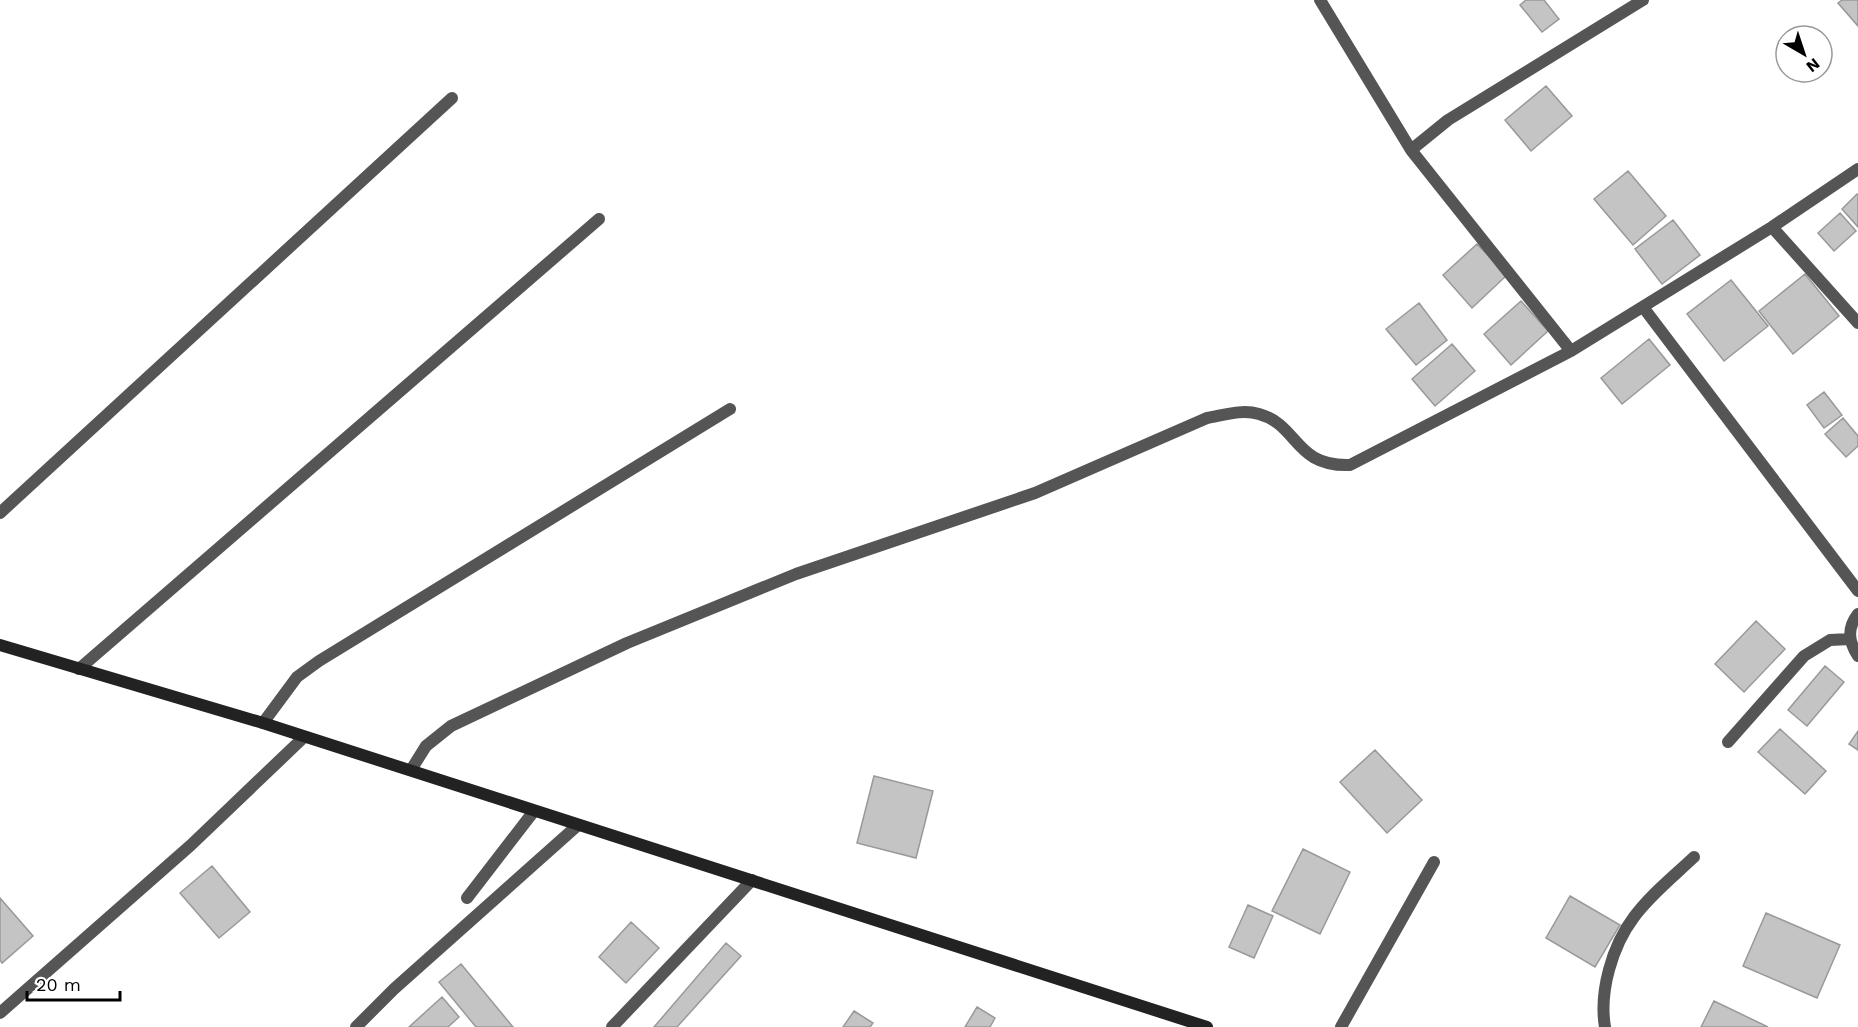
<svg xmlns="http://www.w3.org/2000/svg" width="1858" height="1027" font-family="'Work Sans',sans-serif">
<rect width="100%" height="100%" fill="#fff"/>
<!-- building -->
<path fill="#c4c4c4" stroke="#999" stroke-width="1.5" d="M1526 0H1544L1559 19 1542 32 1520 5Z
M1842 0H1858V26L1838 3Z
M1546 86 1572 116 1531 151 1505 120Z
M1628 171 1666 216 1633 245 1594 199Z
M1857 194 1858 195V227L1842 209Z
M1840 213 1856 231 1834 251 1818 233Z
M1673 220 1700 255 1662 284 1635 249Z
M1477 244 1507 275 1472 308 1443 275Z
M1805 274 1839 316 1793 354 1759 311Z
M1731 280 1768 326 1724 361 1687 314Z
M1521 301 1548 331 1511 365 1484 334Z
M1419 303 1447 340 1416 365 1386 329Z
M1649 339 1670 365 1622 404 1601 378Z
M1452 344 1475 371 1435 406 1412 379Z
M1824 392 1842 415 1824 428 1807 405Z
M1843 418 1858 436V446L1846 457 1825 434Z
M1756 621 1785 649 1744 692 1715 664Z
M1825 666 1844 682 1807 726 1788 710Z
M1780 729 1826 771 1805 794 1758 752Z
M1858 731V750L1849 744Z
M1375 750 1422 800 1387 833 1340 782Z
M874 776 933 791 916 858 857 843Z
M1303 849 1350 872 1320 934 1272 911Z
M212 866 250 912 219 938 180 893Z
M1570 896 1620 925 1595 967 1546 938Z
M0 898 33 936 2 963 0 960Z
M1248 905 1273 916 1254 958 1229 947Z
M1766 913 1840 945 1817 998 1743 966Z
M631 922 659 948 626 983 599 957Z
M726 943 741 956 677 1027H654Z
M461 964 513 1027H476L439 982Z
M442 997 459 1017 448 1027H409Z
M1714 1001 1768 1027H1701Z
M977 1007 995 1018 990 1027H965Z
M854 1011 873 1023 870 1027H843Z"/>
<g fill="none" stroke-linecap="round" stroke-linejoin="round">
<!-- lane -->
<path stroke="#555" stroke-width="12" d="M1341 1027 1434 862
M1605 1027C1599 992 1612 946 1634 917 1650 895 1674 876 1694 857"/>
<!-- street -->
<path stroke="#555" stroke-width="12" d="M1320 0 1411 150
M1772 227 1858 323
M1643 307 1858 591
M1571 351 1411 150 1448 120 1643 0
M0 513 452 98
M1858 614C1847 628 1848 641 1858 656
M79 669 599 219
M263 723 297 677 319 661 730 409
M1728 742 1804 656 1830 640 1850 639
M411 770 426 746 451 726 627 643 698 614 796 574 1035 493 1207 418C1224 415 1242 409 1259 414 1299 425 1294 467 1350 465L1571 351 1772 227 1858 169
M467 898 534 811
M0 1013 191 845 304 737
M356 1027 394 989 578 825
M612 1027 752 880"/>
<!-- secondary -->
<path stroke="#222" stroke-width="12" d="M0 645 263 723 1207 1027"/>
</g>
<!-- north arrow -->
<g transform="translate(1804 54) rotate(141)"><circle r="28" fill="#ffffff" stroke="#999999" stroke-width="1.5"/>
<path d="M0-4.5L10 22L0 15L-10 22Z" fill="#000000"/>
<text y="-9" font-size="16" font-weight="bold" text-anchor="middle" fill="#000000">N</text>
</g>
<!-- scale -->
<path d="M27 991v9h93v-9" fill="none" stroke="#000000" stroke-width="3"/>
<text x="36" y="991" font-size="18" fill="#000000" stroke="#ffffff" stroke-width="4.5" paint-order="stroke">20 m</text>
</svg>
